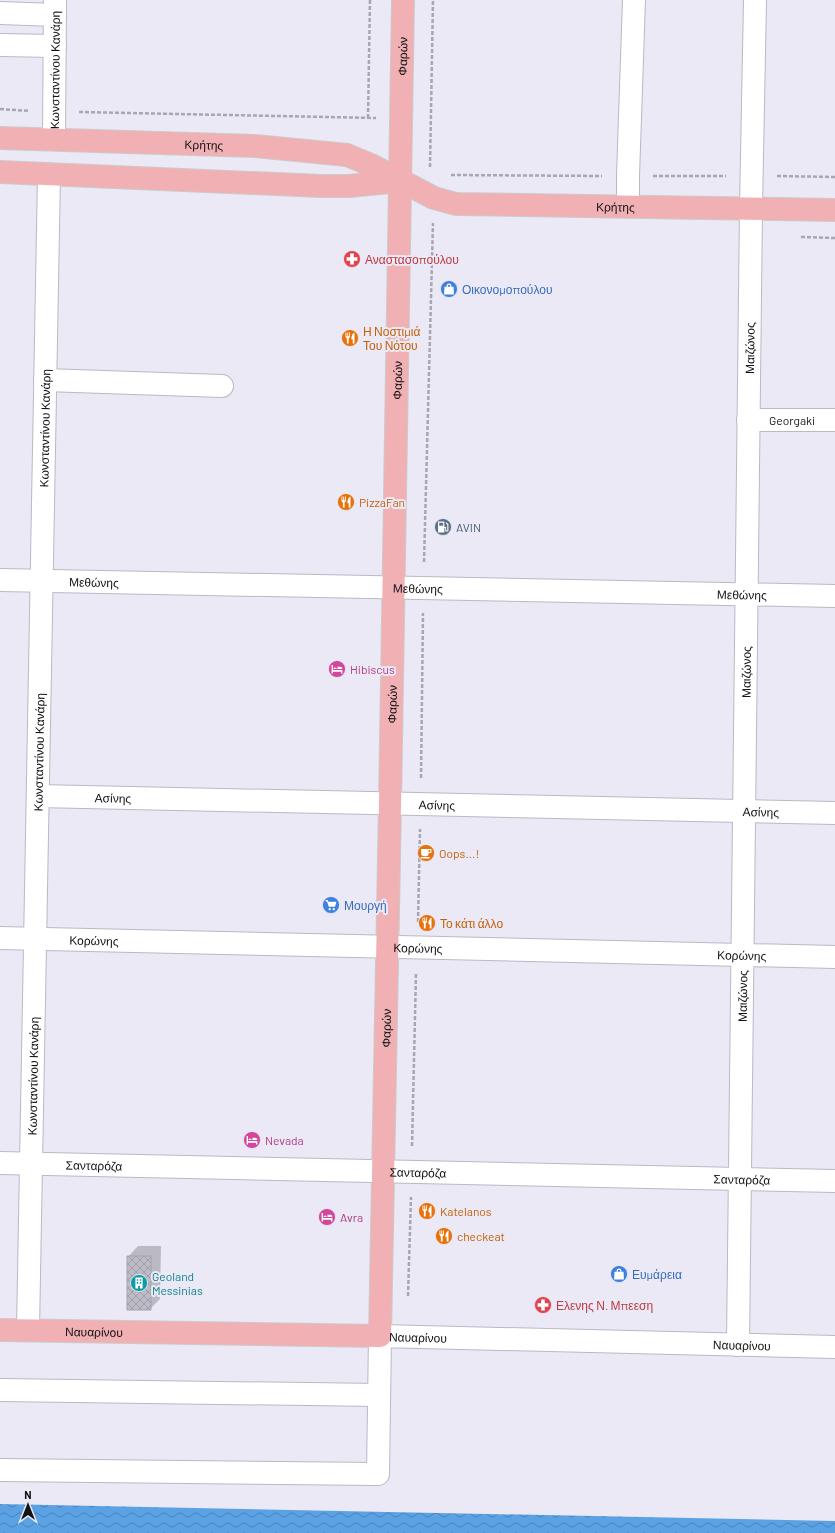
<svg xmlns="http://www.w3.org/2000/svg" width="835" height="1533" font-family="Barlow,sans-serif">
<defs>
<pattern id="water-waves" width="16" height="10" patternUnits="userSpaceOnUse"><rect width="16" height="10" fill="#5ba2e5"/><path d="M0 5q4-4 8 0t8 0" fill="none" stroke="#4a83b9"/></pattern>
<pattern id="building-cross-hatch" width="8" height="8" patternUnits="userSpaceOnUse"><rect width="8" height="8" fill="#bcbbc6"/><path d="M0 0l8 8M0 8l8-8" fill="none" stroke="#a1a0a9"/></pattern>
</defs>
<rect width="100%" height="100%" fill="#eae9f5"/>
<!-- water -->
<path fill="url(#water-waves)" d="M0 1504 835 1521V1533H0Z"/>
<!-- shadow -->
<path fill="#0003" d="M138 1246H161L160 1299 150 1309 128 1257Z"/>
<!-- building -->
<path fill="url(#building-cross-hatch)" stroke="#a3a3ad" d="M127 1256H151V1310H127Z"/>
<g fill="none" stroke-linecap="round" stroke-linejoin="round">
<!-- minor casing -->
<g stroke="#bab9c4" stroke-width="24">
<g id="minor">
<path d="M0 13 55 15"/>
<path d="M0 45 55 46"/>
<path id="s1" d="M54 139 55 0"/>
<path d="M628 206V176L634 0"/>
<path d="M45 380 222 386"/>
<path id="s2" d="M748 420H835"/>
<path id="s3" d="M0 580 835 596"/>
<path id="s4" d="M38 796 835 813"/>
<path id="s5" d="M0 938 835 957"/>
<path id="s6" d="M0 1163 835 1181"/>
<path id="s7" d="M28 1330 49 174"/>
<path id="s8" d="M738 1345 751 208 755 0"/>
<path d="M0 1390 379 1395"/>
<path id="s9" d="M0 1470 378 1474 380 1336 835 1347"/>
</g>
</g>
<!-- major casing -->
<g stroke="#cbcbcc" stroke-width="24">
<g id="major">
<path id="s10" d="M0 138 255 146 347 155 371 165 434 198 456 204 835 210"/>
<path d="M0 172 321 186H349L400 181"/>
<path id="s11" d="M0 1330 380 1336 390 804 403 0"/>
</g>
</g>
<!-- path -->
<path stroke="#a8a7b0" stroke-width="2.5" stroke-dasharray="4 2" stroke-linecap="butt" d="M0 109 30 111
M79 112 376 118
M368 118 370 0
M430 167 433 0
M451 175 602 176
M653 176H726
M777 176 835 177
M801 237 835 238
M424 562 433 223
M421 778 423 613
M418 922 420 829
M412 1146 416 973
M408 1296 411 1197"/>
<!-- minor -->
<use href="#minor" stroke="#fff" stroke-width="22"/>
<!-- major -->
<use href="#major" stroke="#f1b0b3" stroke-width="22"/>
</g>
<!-- icons -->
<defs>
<g id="pharmacy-disc" transform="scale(0.9)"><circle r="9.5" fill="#e0444e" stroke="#eae9f5"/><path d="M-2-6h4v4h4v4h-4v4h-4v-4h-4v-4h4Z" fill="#fff"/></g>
<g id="shop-disc" transform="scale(0.9)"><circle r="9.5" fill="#3f7fe0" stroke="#eae9f5"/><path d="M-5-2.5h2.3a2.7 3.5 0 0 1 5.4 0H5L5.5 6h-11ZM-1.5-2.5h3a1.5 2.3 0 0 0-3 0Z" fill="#fff"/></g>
<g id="restaurant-disc" transform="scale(0.9)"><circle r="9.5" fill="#e8710a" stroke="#eae9f5"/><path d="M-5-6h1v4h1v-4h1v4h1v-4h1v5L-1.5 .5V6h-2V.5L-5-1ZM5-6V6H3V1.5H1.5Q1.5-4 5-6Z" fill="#fff"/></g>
<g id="fuel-disc" transform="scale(0.9)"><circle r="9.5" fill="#5c6f8a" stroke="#eae9f5"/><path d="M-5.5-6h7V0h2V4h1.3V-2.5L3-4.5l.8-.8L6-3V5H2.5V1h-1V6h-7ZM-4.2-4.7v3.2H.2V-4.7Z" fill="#fff"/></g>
<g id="hotel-disc" transform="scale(0.9)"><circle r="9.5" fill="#d1479c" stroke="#eae9f5"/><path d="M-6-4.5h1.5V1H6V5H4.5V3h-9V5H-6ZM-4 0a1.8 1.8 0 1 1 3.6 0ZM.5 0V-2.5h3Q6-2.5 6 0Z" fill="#fff"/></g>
<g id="cafe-disc" transform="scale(0.9)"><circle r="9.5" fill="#e8710a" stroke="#eae9f5"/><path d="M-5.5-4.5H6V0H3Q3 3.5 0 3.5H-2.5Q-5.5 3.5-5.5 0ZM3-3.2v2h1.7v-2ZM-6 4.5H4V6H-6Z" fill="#fff"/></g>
<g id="supermarket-disc" transform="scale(0.9)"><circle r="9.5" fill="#3f7fe0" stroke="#eae9f5"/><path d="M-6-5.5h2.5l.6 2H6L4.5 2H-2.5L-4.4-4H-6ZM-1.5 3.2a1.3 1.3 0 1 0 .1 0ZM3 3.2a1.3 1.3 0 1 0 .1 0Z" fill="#fff"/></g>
<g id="building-disc" transform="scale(0.9)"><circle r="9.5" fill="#0f9aa8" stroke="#eae9f5"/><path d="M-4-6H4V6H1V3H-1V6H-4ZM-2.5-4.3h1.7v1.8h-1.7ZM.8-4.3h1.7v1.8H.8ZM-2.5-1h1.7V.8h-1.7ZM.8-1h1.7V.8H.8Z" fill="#fff"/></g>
</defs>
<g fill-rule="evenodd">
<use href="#pharmacy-disc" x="352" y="259"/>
<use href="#shop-disc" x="449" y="289"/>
<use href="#restaurant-disc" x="350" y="338"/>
<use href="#restaurant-disc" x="346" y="502"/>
<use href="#fuel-disc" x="443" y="527"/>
<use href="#hotel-disc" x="337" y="669"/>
<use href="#cafe-disc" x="426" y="853"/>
<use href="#supermarket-disc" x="331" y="905"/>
<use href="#restaurant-disc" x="427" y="923"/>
<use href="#hotel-disc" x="252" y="1140"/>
<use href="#restaurant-disc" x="427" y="1211"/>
<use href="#hotel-disc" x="327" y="1217"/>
<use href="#restaurant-disc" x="444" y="1236"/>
<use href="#shop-disc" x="619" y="1274"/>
<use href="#building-disc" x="139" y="1283"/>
<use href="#pharmacy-disc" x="543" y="1305"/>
</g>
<g text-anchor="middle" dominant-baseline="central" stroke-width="4" stroke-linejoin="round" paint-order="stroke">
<!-- street labels -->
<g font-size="12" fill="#131316" stroke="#eae9f5">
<text stroke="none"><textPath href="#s11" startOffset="1660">Φαρών</textPath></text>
<text stroke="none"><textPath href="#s1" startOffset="69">Κωνσταντίνου Κανάρη</textPath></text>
<text stroke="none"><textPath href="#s10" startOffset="204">Κρήτης</textPath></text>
<text stroke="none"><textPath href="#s10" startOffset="627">Κρήτης</textPath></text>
<text stroke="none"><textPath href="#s8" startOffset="997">Μαιζώνος</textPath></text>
<text stroke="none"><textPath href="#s11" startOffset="1336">Φαρών</textPath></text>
<text stroke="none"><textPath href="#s2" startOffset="44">Georgaki</textPath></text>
<text stroke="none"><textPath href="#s7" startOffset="902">Κωνσταντίνου Κανάρη</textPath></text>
<text stroke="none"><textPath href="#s3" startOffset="94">Μεθώνης</textPath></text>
<text stroke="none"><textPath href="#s3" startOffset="418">Μεθώνης</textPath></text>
<text stroke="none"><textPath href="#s3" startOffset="742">Μεθώνης</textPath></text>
<text stroke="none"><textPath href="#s8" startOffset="673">Μαιζώνος</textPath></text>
<text stroke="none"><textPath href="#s11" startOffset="1012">Φαρών</textPath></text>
<text stroke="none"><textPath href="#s7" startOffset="578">Κωνσταντίνου Κανάρη</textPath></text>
<text stroke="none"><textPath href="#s4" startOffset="75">Ασίνης</textPath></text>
<text stroke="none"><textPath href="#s4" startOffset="399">Ασίνης</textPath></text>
<text stroke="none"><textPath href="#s4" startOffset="723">Ασίνης</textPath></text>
<text stroke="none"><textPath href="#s5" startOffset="94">Κορώνης</textPath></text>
<text stroke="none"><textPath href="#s5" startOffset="418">Κορώνης</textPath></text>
<text stroke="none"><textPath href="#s5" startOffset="742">Κορώνης</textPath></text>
<text stroke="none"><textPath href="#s8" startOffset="349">Μαιζώνος</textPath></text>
<text stroke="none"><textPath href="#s11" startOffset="688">Φαρών</textPath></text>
<text stroke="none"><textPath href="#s7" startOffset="254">Κωνσταντίνου Κανάρη</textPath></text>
<text stroke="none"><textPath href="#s6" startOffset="94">Σανταρόζα</textPath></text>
<text stroke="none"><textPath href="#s6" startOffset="418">Σανταρόζα</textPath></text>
<text stroke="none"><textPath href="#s6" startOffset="742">Σανταρόζα</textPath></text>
<text stroke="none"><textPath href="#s11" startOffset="94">Ναυαρίνου</textPath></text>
<text stroke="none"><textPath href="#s9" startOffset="554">Ναυαρίνου</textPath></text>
<text stroke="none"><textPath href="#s9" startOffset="878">Ναυαρίνου</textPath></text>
</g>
<!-- health labels -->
<g font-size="12" fill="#be3a42" stroke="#eae9f5" text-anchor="start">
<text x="365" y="259">Αναστασοπούλου</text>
<text x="556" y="1305">Ελενης Ν. Μπεεση</text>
</g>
<!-- shop labels -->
<g font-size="12" fill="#366cbe" stroke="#eae9f5" text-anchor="start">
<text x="462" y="289">Οικονομοπούλου</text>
<text x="344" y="905">Μουργή</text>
<text x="632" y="1274">Ευμάρεια</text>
</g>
<!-- food labels -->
<g font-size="12" fill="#c56008" stroke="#eae9f5" text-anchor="start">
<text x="363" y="331">Η Νοστιμιά<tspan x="363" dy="14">Του Νότου</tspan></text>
<text x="359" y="502">PizzaFan</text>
<text x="439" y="853">Oops...!</text>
<text x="440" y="923">Το κάτι άλλο</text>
<text x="440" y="1211">Katelanos</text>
<text x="457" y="1236">checkeat</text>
</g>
<!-- service labels -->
<g font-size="12" fill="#4e5e75" stroke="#eae9f5" text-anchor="start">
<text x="456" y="527">AVIN</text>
</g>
<!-- hotel labels -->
<g font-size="12" fill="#b23c85" stroke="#eae9f5" text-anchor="start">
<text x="350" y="669">Hibiscus</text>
<text x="265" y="1140">Nevada</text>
<text x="340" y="1217">Avra</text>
</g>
<!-- culture labels -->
<g font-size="12" fill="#0d838f" stroke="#eae9f5" text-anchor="start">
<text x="152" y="1276">Geoland<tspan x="152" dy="14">Messinias</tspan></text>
</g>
</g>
<!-- north arrow -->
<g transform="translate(28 1505)" stroke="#eae9f5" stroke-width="3" paint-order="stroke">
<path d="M0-3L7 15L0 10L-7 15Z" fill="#131316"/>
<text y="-6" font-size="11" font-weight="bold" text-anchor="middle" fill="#131316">N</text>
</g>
</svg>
